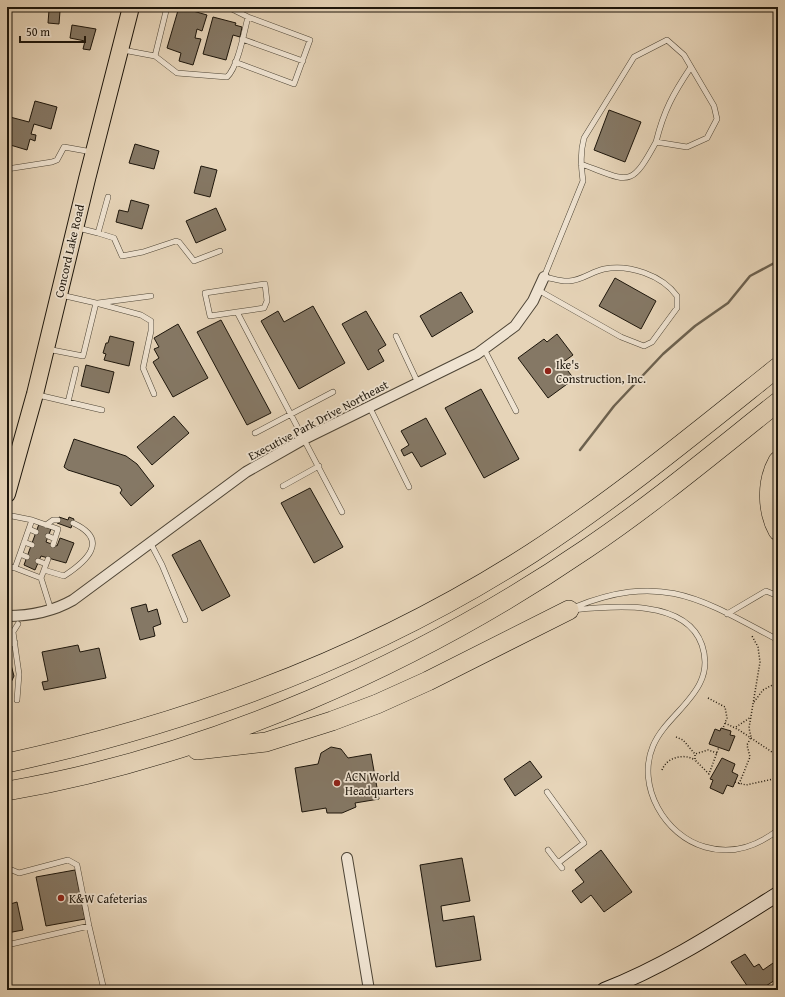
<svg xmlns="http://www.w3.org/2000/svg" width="785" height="997" font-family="'Gentium Book Plus',serif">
<rect width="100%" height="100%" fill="#e6d4b8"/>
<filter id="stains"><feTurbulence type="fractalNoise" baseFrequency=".005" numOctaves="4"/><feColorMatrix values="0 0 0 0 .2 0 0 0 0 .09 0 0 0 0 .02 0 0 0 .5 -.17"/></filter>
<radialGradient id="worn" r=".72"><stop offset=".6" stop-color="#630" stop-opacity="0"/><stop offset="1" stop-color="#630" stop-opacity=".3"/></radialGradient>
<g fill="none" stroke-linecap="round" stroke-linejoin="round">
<!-- stream -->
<path stroke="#6c614f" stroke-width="2.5" d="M580 450 614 406 663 354 695 326 728 303 750 276 778 261"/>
</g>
<!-- building -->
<path fill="#857865" stroke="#1c150b" d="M179 7 207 15 202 31 197 29 195 38 201 39 193 65 179 61 181 53 167 48Z
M49 10 60 11 59 24 48 23Z
M213 17 236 23 235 25 242 27 240 37 233 35 226 60 203 54Z
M72 25 96 29 90 50 83 49 85 41 70 38Z
M35 101 57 107 51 129 34 124 31 134 36 135 35 141 30 139 27 150 7 144V125L10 117 29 122Z
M609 110 641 122 625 162 594 150Z
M135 144 159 151 154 169 129 163Z
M201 166 217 170 210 197 194 193Z
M131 200 149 205 142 229 116 222 119 210 128 212Z
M216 208 226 230 196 243 186 221Z
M615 278 656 301 641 329 599 306Z
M461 292 473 312 432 337 420 316Z
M313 306 345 363 299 389 261 321 278 311 284 322Z
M366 311 386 345 378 350 384 361 368 370 342 324Z
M221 320 271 413 247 425 197 332Z
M178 324 208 378 173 397 153 362 159 358 154 349 159 347 154 338Z
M557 334 573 355 562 363 574 379 548 398 518 358 544 339 547 342Z
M110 336 134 342 129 366 104 360 106 354 103 353 106 343H108Z
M86 365 114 372 109 393 81 386Z
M481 389 519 459 484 478 445 408Z
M174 416 189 433 152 465 137 447Z
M426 418 446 454 421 467 412 452 404 456 401 450 409 445 401 431Z
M74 439 126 456 137 464 154 486 131 506 120 493 122 490 119 486 68 470 64 467Z
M310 488 343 547 314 563 281 503Z
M59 517 68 520 69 517 74 519 71 528 57 523Z
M39 524 51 529 46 542 57 546 60 538 74 543 66 563 41 556 35 570 24 565Z
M200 540 230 596 202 611 172 555Z
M146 604 148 612 157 609 161 624 153 627 155 636 140 640 131 608Z
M78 645 80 652 99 648 106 678 44 690 42 682 48 681 42 652Z
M7 650 14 676 7 691Z
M721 728 731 731 730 735 735 736 729 751 709 744 715 729 720 731Z
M331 747 341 749 348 758 371 754 379 799 355 803 356 807 342 813H327L326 808 302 812 295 768 318 764 321 753Z
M722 758 735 764 732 772 738 775 733 787 727 785 723 794 710 788 713 780 710 779Z
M530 761 542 777 515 796 504 779Z
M601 850 632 892 604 912 591 895 581 903 572 891 584 882 575 870Z
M462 858 470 901 441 906 443 921 474 916 481 960 436 967 420 865Z
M75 870 85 919 46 926 36 877Z
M17 902 23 930 7 933V905Z
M745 954 754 967 759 964 763 970 776 961 778 964V978L760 990H750L731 962Z"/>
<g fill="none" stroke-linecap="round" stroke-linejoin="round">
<!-- service casing -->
<g stroke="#4e4536" stroke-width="6">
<path id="service" d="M228 7 248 17 310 40 294 84 235 62
M242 39 303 61
M123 50 155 56 177 73 227 77C238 67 244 32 248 17
M155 56 167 7
M656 142C664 110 673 94 691 67
M7 169 52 162 57 160 64 147 92 152
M78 228 98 233 108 197
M98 233 114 238 122 256 143 252 176 241 179 242 194 261 220 251
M538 290 621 337 644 346 652 342 677 308V296C662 275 629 264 604 269 593 271 581 281 569 281 561 282 552 278 544 277L583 181C581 165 580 153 584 138L634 57 667 40 684 55 714 106 717 119 707 138 687 147 656 142C630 190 629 181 581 164
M96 303 141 315 151 321V331L143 368 154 394
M98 303 151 296
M237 312 264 308 267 301 265 284 205 293 210 316 237 312 342 512
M396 336 418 383
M47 349 83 356 96 303 61 295
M484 349 516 411
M38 395 102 410
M68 402 76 369
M369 406 409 487
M255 433 333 392
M283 486 319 466
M7 515 32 520 15 568 7 566
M32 520 58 529 53 545
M46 525 53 520H58
M29 529 36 532
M48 536 55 539
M24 542 32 545
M150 542 162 565 185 620
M20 554 27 557
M38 561 46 564
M15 568 41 578 51 610
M44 570 64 576C87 561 110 540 73 523
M41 578 48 559
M575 607C663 572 701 599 778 640
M572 610C611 606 686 598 702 645 706 657 706 671 700 683 689 706 663 722 653 746 636 786 665 836 705 847 732 855 756 847 778 830
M727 614 766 591 778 596
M7 644 15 642
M17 700 19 674 13 632 18 624
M547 792 584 843 558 863 562 868
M548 850 558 863
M7 868 19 873 68 860 77 865 89 926 104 990
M7 945 89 926"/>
</g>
<!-- minor casing -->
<g stroke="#4e4536" stroke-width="12">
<path id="minor" d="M7 616C31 616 52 612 73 600L246 472 304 439 477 354 515 326 533 301 544 277
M347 858 369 990"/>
</g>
<!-- secondary casing -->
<g stroke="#1c150b" stroke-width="16">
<path id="secondary" d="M604 990C666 966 722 929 778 894"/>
</g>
<!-- primary casing -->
<g stroke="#1c150b" stroke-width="18">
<path id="primary" d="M7 494 35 394 87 179 131 7"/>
</g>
<!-- motorway casing -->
<g stroke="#1c150b" stroke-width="20">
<path id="motorway" d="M778 461C766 482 767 511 778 531
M197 750 266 742 332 721 377 704 428 681 569 610
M7 763C192 723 372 656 532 553 618 497 698 431 778 367
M7 791C210 756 417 664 586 549 653 504 715 452 778 402"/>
</g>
<!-- path -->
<path stroke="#1c150b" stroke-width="1.5" stroke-dasharray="1 2" stroke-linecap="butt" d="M708 698 725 707 727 718 723 728
M754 702 763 690 778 682
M725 723 739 730 778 756
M736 727 751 717
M676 737 683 740 695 754
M717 753 708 750 695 754V760L709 774 719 747
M662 770C667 757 684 753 695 760
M735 782 746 785 778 778
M739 784 750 757 747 745 751 737 749 728 760 662 758 647 752 636"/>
<!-- service -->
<use href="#service" stroke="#efe3d1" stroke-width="5"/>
<!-- minor -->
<use href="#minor" stroke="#efe3d1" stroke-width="10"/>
<!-- secondary -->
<use href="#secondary" stroke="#efe3d1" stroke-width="14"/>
<!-- primary -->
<use href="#primary" stroke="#e6d4b8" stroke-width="16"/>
<!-- motorway -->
<use href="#motorway" stroke="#e6d4b8" stroke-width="19"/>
</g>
<!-- markers -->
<g fill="#8f2418" stroke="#efe3d1" stroke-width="1.5">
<circle cx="548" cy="371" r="4"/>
<circle cx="337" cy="783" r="4"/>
<circle cx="61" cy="898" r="4"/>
</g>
<g text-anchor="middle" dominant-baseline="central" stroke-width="3.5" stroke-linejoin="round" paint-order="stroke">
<!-- street labels -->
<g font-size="12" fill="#1c150b" stroke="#efe3d1">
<text transform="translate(69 251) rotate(-77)">Concord Lake Road</text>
<text transform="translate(318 420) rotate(-28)">Executive Park Drive Northeast</text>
</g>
<!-- poi labels -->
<g font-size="12" fill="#1c150b" stroke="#efe3d1" text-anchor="start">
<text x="556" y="364">Ike's<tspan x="556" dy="14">Construction, Inc.</tspan></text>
<text x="345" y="776">ACN World<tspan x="345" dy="14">Headquarters</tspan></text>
<text x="69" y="898">K&amp;W Cafeterias</text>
</g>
</g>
<!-- margin -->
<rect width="785" height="997" fill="none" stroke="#e6d4b8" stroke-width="24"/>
<rect x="8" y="8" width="769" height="981" fill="none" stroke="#1c150b" stroke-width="2"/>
<rect x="12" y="12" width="761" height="973" fill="none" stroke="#1c150b"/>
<!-- scale -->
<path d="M20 36v6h65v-6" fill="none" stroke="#1c150b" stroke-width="2"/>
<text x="26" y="36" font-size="12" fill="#1c150b" stroke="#efe3d1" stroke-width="3" paint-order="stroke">50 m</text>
<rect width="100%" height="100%" filter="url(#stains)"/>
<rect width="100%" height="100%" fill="url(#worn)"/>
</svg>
